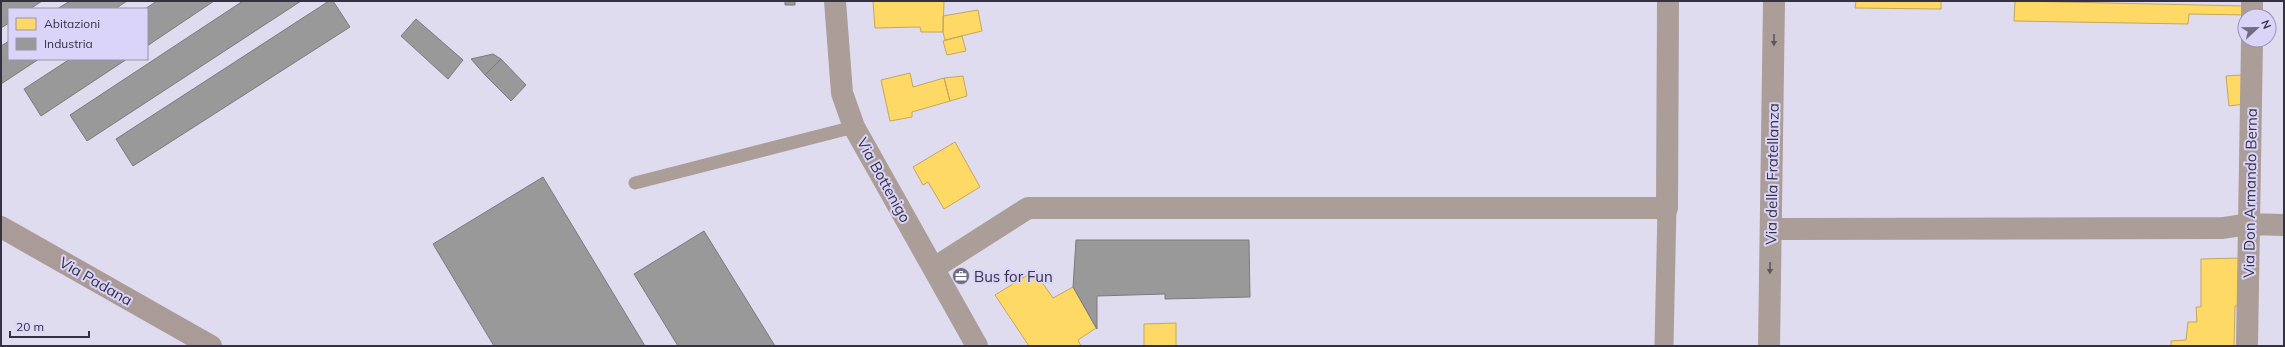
<svg xmlns="http://www.w3.org/2000/svg" width="2285" height="347" font-family="Mulish,sans-serif">
<rect width="100%" height="100%" fill="#e0dcf0"/>
<!-- homes -->
<path fill="#ffd966" stroke="#c2a75c" d="M873 1H944L943 32H921L920 27 875 28Z
M1856 1H1941V9L1855 8Z
M2015 1 2247 6V15L2189 14 2188 24 2014 21Z
M978 10 982 31 945 40 943 32V16Z
M962 36 966 51 947 55 943 41Z
M910 73 913 87 944 78 950 101 912 112V117L890 121 881 80Z
M2242 75 2244 104 2229 106 2226 76Z
M963 76 967 96 950 101 944 78Z
M955 142 980 187 944 209 928 182 923 185 913 167Z
M2239 258V306H2235L2234 346H2171V341L2186 340 2188 322H2197L2196 307H2201V259Z
M1034 271 1053 298 1073 287 1096 328 1078 340 1081 346H1029L995 295Z
M1176 323V346H1144V324Z"/>
<!-- industry -->
<path fill="#999" stroke="#7b7a7f" d="M1 1H42L30 9H9V23L1 28Z
M70 1H127L115 9H57Z
M157 1H214L147 46V9H145Z
M243 1H301L87 141 70 115Z
M329 1H333L350 27 133 166 116 139Z
M785 1H795V5H785Z
M416 19 463 60 448 79 401 36Z
M9 41V59H39L1 84V46Z
M493 54 501 59 485 75 471 59Z
M70 59H127L41 116 24 89Z
M501 59 526 85 511 101 485 75Z
M543 177 645 346H494L433 244Z
M704 231 775 346H678L634 274Z
M1076 240H1249L1250 297 1165 299V294L1097 296V329L1073 287Z"/>
<g fill="none" stroke-linecap="round" stroke-linejoin="round">
<!-- service -->
<path stroke="#ab9d98" stroke-width="13" d="M635 183 854 127"/>
<!-- pedestrian -->
<path stroke="#ab9d98" stroke-width="19" d="M1664 346 1667 208"/>
<!-- minor -->
<path stroke="#ab9d98" stroke-width="22" d="M2252 16V1
M1771 229 2223 228 2249 224 2284 225
M934 268 1028 208H1667L1668 1
M1769 346 1774 1
M2247 346 2252 40"/>
<!-- tertiary -->
<path stroke="#ab9d98" stroke-width="22" d="M835 1 842 93 854 127 977 346"/>
<!-- secondary -->
<path stroke="#aa9b99" stroke-width="22" d="M1 227 211 346"/>
</g>
<!-- one-way arrows -->
<defs><path id="oneway-solid" d="M-6-.8H1V-3.2L6.5 0L1 3.2V.8H-6Z"/></defs>
<g fill="#5e5761">
<use href="#oneway-solid" transform="translate(1774 40) rotate(91)"/>
<use href="#oneway-solid" transform="translate(1770 268) rotate(91)"/>
</g>
<!-- icons -->
<defs>
<g id="office-disc" transform="scale(0.9)"><circle r="9.5" fill="#706d80" stroke="#dad4f8"/><path d="M-6-3h4V-5.5h4V-3h4V5H-6ZM-1-4.5V-3h2v-1.5ZM-6 0V1H6V0Z" fill="#fff"/></g>
</defs>
<g fill-rule="evenodd">
<use href="#office-disc" x="961" y="276"/>
</g>
<g text-anchor="middle" dominant-baseline="central" stroke-width="4" stroke-linejoin="round" paint-order="stroke">
<!-- street labels -->
<g font-size="15" fill="#343143" stroke="#dad4f8">
<text transform="translate(1772 174) rotate(-89)">Via della Fratellanza</text>
<text transform="translate(884 180) rotate(61)">Via Bottenigo</text>
<text transform="translate(2250 193) rotate(-89)">Via Don Armando Berna</text>
<text transform="translate(96 281) rotate(30)">Via Padana</text>
</g>
<!-- poi labels -->
<g font-size="15" fill="#343143" stroke="#dad4f8" text-anchor="start">
<text x="974" y="276">Bus for Fun</text>
</g>
</g>
<!-- border -->
<rect width="2285" height="347" fill="none" stroke="#343143" stroke-width="4"/>
<!-- legend -->
<rect x="8" y="8" width="140" height="52" fill="#dad4f8" stroke="#9893b0"/>
<rect x="16" y="18" width="20" height="12" fill="#ffd966" stroke="#9893b0"/>
<text x="44" y="28" font-size="12" fill="#343143">Abitazioni</text>
<rect x="16" y="38" width="20" height="12" fill="#999999" stroke="#9893b0"/>
<text x="44" y="48" font-size="12" fill="#343143">Industria</text>
<!-- north arrow -->
<g transform="translate(2257 28) rotate(68)"><circle r="19" fill="#dad4f8" stroke="#9893b0"/>
<path d="M0-3L7 15L0 10L-7 15Z" fill="#706d80"/>
<text y="-6" font-size="11" font-weight="bold" text-anchor="middle" fill="#343143">N</text>
</g>
<!-- scale -->
<path d="M10 331v6h79v-6" fill="none" stroke="#343143" stroke-width="2"/>
<text x="16" y="331" font-size="12" fill="#343143" stroke="#dad4f8" stroke-width="3" paint-order="stroke">20 m</text>
</svg>
